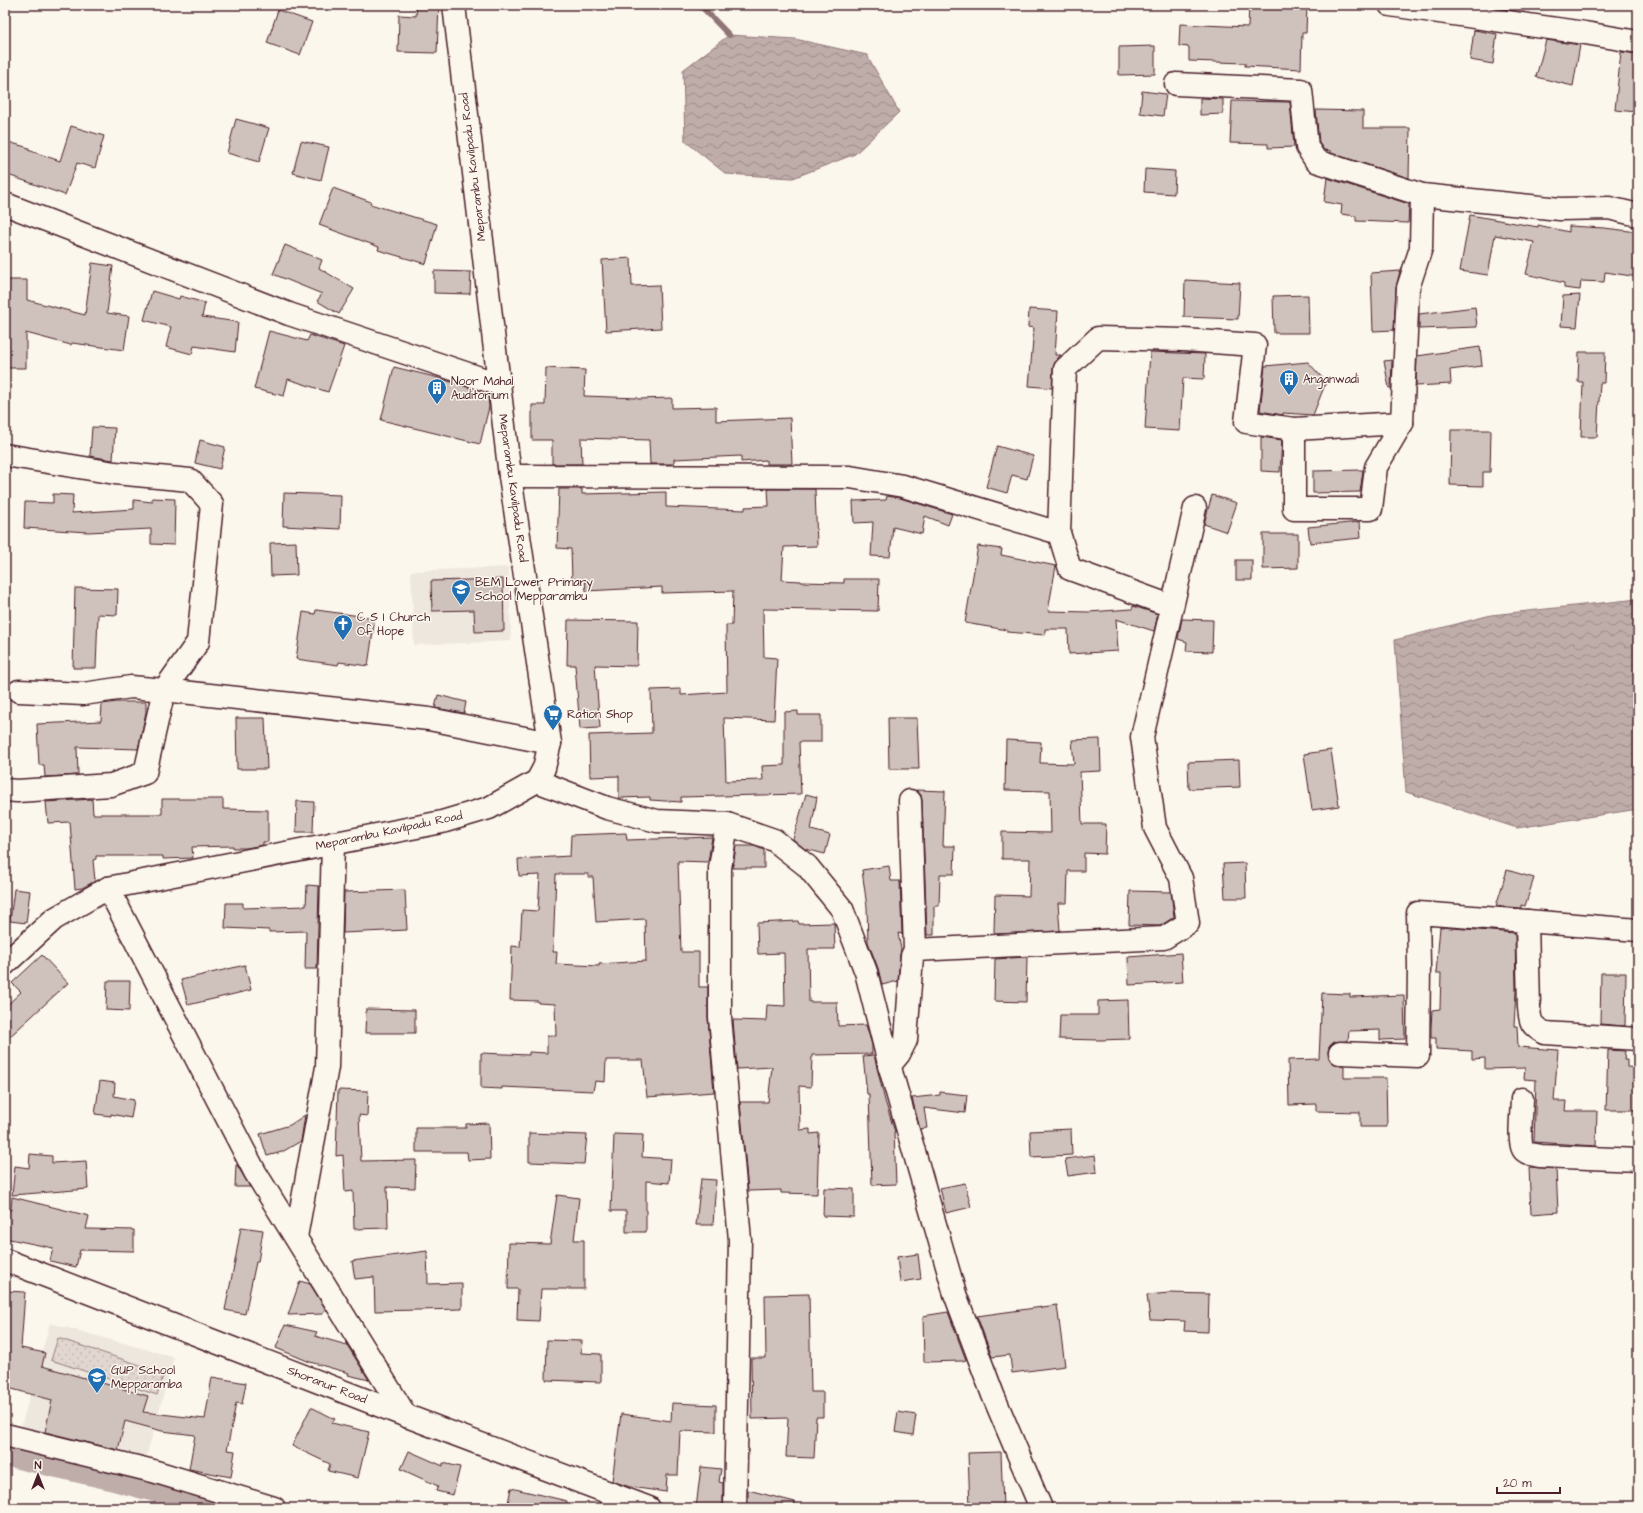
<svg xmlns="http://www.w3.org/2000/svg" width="1643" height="1513" font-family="'Architects Daughter',sans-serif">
<defs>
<pattern id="grass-dots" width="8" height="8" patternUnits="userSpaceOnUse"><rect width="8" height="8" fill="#e2d7d0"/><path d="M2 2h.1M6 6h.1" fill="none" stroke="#c3b8b3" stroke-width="1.8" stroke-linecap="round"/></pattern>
<pattern id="water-waves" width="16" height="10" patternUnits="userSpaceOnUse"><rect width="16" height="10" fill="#bfadaa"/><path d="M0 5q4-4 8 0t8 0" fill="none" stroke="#9d8c8b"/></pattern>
</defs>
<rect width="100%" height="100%" fill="#fbf7ec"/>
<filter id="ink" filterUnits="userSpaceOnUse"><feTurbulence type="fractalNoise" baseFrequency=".025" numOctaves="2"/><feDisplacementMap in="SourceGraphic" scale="8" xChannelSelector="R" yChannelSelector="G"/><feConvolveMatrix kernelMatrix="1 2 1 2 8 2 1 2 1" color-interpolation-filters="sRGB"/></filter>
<g filter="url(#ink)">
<g fill="#eee7de">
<path d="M509 567 511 641 414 645 411 571Z"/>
<path d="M50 1323 174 1357 144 1465 20 1431Z"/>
</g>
<path fill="url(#grass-dots)" stroke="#967b7e" d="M58 1338 164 1373 157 1395 51 1360Z"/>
<g fill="url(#water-waves)" stroke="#907477">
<path d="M729 35 795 39 867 55 899 112 855 154 793 178 726 174 685 141 683 70Z"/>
<path d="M1638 599V809L1517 828 1406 792 1395 640 1491 615Z"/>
</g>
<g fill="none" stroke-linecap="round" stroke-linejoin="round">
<path stroke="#907477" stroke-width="6" d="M695 5 703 8 729 35"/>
<path stroke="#bfadaa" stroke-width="22" d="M5 1455 106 1478 217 1508"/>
</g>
<g fill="#cfc2bc" stroke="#4a1f2b" fill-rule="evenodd">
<path d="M417 5H439L437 53 398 52 399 15 416 16Z"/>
<path d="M1249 5H1307L1306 33H1302L1301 69 1245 66V63L1189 61V47L1179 46 1180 24 1248 27Z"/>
<path d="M278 10 312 22 300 55 267 43Z"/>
<path d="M1474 30 1497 34 1493 64 1470 60Z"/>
<path d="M1546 40 1580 45 1573 86 1536 77Z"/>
<path d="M1155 46V74L1119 75V47Z"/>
<path d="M1621 52 1638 54V112L1615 110Z"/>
<path d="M1142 91 1166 94 1163 116 1140 113Z"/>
<path d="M1200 98 1223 99V114L1200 115Z"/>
<path d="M1232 101 1290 102 1294 147 1268 148V144L1230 143Z"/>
<path d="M1316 110 1363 111V128H1410L1409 178 1331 153V151L1324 150 1319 143Z"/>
<path d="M236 119 269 128 259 162 227 153Z"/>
<path d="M71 126 104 136 95 168 77 163 65 195 5 174V141L29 148 28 150 60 161Z"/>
<path d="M301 141 329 147 321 180 293 173Z"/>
<path d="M1145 169 1175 171 1174 194 1144 192Z"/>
<path d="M1327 178 1409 204 1408 223 1356 221V216L1341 214 1342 205 1324 202Z"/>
<path d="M333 188 371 202 370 204 437 224 426 264 378 250 379 247 319 225Z"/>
<path d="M1470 215 1538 227V225L1569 232V226L1604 228 1638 232V277L1605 272 1604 282 1581 281 1580 290 1564 288V283L1526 274 1534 242 1495 235 1488 275 1460 271Z"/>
<path d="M285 245 322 260 319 268 354 289 339 314 317 301 322 294 273 274Z"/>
<path d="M631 258 632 286 659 285 661 328 606 331 602 260Z"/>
<path d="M92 263 113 266 107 313 129 316 124 350 72 343 71 345 26 333V368H5V280H27V300L85 315Z"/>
<path d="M434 271 471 272 470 294 434 293Z"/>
<path d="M1400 271 1396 287 1394 330 1373 331 1371 273Z"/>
<path d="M1185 280 1240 283 1238 319 1184 317Z"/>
<path d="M152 291 179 299 180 296 205 303 202 317 238 322 235 352 194 346 192 354 166 347 171 327 144 320Z"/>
<path d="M1308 295 1309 333H1274L1273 296Z"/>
<path d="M1580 295 1577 327 1561 326 1563 296Z"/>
<path d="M1475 307 1477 327 1419 329V314Z"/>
<path d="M1029 309 1058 311 1055 355H1061L1056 360 1053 368 1052 388 1029 386 1034 328 1028 327Z"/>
<path d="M269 331 307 341 310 335 344 346 328 392 288 379 284 396 254 389Z"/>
<path d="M1480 347 1482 366 1450 370 1451 384 1416 386 1417 356Z"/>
<path d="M1150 352 1205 354 1204 379 1183 378 1180 431 1145 429Z"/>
<path d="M1579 352H1605L1604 383H1600L1597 437H1581L1583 382H1578Z"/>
<path d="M1392 360 1391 388H1389L1384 361Z"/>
<path d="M1308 362 1326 382 1313 415 1283 413V415L1260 411 1265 366Z"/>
<path d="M394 367 439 378 488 394 489 407 480 444 381 420Z"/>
<path d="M546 368 585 370 584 396 638 398V399L672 398V408L716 407V421L790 418 792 464H766V460L741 462V456L674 459V464H650L649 440 581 438 582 464H552V440H532V405H545Z"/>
<path d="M92 427 115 428 113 460 90 456Z"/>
<path d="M1451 430H1491L1490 472H1483V486L1450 485Z"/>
<path d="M1261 437 1282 440 1280 472 1261 471Z"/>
<path d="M200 440 225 447 220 469 195 463Z"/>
<path d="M997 446 1033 456 1027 479 1012 475 1007 493 986 487Z"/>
<path d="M1363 470 1360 492 1313 493V471Z"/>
<path d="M559 489H582V494L666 492V507L745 510V507L769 506 768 489H815L817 546 784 547 782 580 801 581V582L844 583V579H879L878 611 763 609 764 657 777 658 774 720 724 718 726 781 763 780 762 766 784 765V712L798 711V715H821V742H799L801 794 681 797V802L650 800V797L619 798V776L590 777 589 735 652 733 651 690 681 689V695L727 692 726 625H732L733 591 662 593V587L586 591 585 579 572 580 571 549 557 548Z"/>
<path d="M284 493 341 495 340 529 283 526Z"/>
<path d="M53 494 73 495 72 513 134 509V500L152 502V498L175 499 174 545 151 544V529L88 532 24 528 25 502 53 503Z"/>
<path d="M1212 495 1237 503 1227 532 1204 524Z"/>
<path d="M887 496 900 498 952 514 948 525 925 516 922 534 893 527 890 557 871 556 873 522 854 523 853 501 886 500Z"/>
<path d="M1360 522 1361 538 1310 543 1308 527Z"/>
<path d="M1263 534H1298V568L1263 569Z"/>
<path d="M296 542 297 575 271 576 270 543Z"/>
<path d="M978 546 1002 549 1001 555 1056 566 1048 611 1089 612 1132 609 1133 606 1158 614 1154 631 1116 619 1118 651 1069 654 1068 629H1045V635L1007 632V630L965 623Z"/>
<rect x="1236" y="560" width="16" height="20"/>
<path d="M503 579 504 631 475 632 474 610 432 611 431 581Z"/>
<path d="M75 588 118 589 117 615 98 614 96 668H73Z"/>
<path d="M316 610 375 618 368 666 339 662 338 665 296 659 303 612 315 614Z"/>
<path d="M1182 619 1213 620 1212 652 1186 651 1187 642 1178 639Z"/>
<path d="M568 620 638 621 637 666 595 665 600 728 580 729 575 665H567Z"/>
<path d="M438 695 466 702 464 713 435 708Z"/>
<path d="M117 702H146V712L138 749 77 747 78 775 45 777 44 765H39L37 724 101 721 102 704Z"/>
<path d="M236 718H265L267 769H237Z"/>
<path d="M888 718H917L919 769H889Z"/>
<path d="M1100 739 1101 771 1080 772 1082 824H1106L1105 854 1084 853V871H1068L1067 903H1058L1060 931 995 934 994 932 995 895 1029 896 1030 859H1002V832L1051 833 1050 791 1005 790 1006 740 1041 742 1040 763 1074 764 1072 740Z"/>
<path d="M1331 750 1339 806 1312 810 1304 754Z"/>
<path d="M1239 760 1240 787 1189 789 1188 762Z"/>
<path d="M916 790 945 791 943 846H955L954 874H940L939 906H934V935H927L922 801 921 795Z"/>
<path d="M806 794 817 797 811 830 830 835 825 854 805 849 793 839Z"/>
<path d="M92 799 93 814H162V799H223V809L268 810V842H263V845L246 848H233V846L192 847 193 858 163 859V856H96V859L93 860 95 881 82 888 75 889 70 822 48 823 46 802Z"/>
<path d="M297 801 314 802 313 832H296Z"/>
<path d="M626 833 627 840 712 837 708 862 678 861 681 952H699V987H708V1018L714 1092 647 1097 643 1060H606L605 1082 595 1081 593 1091 502 1087V1089L481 1088V1053L529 1055V1052L547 1053V1036H556L555 1004 538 1003V1001L510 1000 512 946 520 947 522 910 538 911 540 875 519 876 518 859 570 856 571 835ZM556 874H588V877H593L596 922 645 919 646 961 599 964V966L556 964 557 952H553Z"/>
<path d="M736 846H754L764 850V868H733Z"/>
<path d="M1245 863 1246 898H1225L1223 864Z"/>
<path d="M889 866 891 881H900L902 934 898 933 901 949 900 955 898 981 882 985 878 968 868 942 867 907 862 870Z"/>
<path d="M1507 870 1534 878 1525 906 1521 905V908L1496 906Z"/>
<path d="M307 885 319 886 317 969H305L306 931 269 932V930L225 928 226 903H243V908L306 906Z"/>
<path d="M14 889 30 891 26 923 10 921Z"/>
<path d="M405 890 407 930 343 933 344 892Z"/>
<path d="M1130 891 1171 892 1174 917 1160 926 1129 925Z"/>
<path d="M798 921 799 924 834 923 835 949H808L809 1002H837L838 1026 866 1025 872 1045V1054L812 1055 811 1087 799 1086 800 1130 810 1129V1134L819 1133 817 1194 781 1193V1190L748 1191 740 1102H768L772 1067 737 1069 733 1020 766 1021 767 1005 785 1006 784 953 758 954 757 923Z"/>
<path d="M1440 927 1515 933 1516 991 1514 1026H1517L1518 1047 1558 1050 1554 1101H1566L1565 1111H1597L1596 1146 1534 1142 1536 1080 1524 1079 1525 1068 1485 1069V1058L1472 1059V1051L1436 1049V1038H1431V1028L1432 1010 1440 1009 1441 973H1436Z"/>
<path d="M1181 953 1183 982 1129 985 1128 957Z"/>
<path d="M42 955 68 983 5 1041V1007L21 992 12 983Z"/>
<path d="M1027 957 1026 1002 994 1001 995 959Z"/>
<path d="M245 965 251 990 188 1005 181 980Z"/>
<path d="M1601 973H1626L1625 1026 1600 1024Z"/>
<path d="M107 981H130L129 1011 106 1010Z"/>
<path d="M1322 993 1350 994V997L1404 995 1405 1039 1380 1040V1030L1349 1031 1348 1041 1334 1042 1329 1047 1328 1052 1329 1058 1333 1063 1344 1066V1078H1386L1387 1127H1360V1112L1316 1111V1104L1289 1105 1288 1060 1319 1059Z"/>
<path d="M1128 1000 1129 1039 1100 1040 1059 1039 1060 1015H1098V1001Z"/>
<path d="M366 1009 415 1010V1033H365Z"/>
<path d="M1608 1050 1625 1051 1624 1060H1627V1067L1638 1068V1110H1606Z"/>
<path d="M874 1055 885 1101 895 1132H894L896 1184 872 1185 869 1094H867L863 1056Z"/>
<path d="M100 1081 115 1083 114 1096 134 1100 131 1118 111 1114V1116L95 1114Z"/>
<path d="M338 1090 368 1091 367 1116 359 1115 361 1161 416 1160 415 1188 387 1187 388 1228 354 1229 353 1191 345 1192 343 1155 336 1156Z"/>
<path d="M940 1092 967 1095 965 1113 924 1108 927 1128 920 1129 912 1098 940 1095Z"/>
<path d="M305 1115 301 1141 282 1152 267 1156 260 1134 290 1125Z"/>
<path d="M489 1123 490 1159 468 1160 467 1152H416V1128H466V1124Z"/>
<path d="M1071 1129 1072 1155 1031 1157 1030 1131Z"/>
<path d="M529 1133 587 1135 584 1164 529 1162Z"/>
<path d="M614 1134 643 1135 642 1157 671 1159 669 1183 646 1181V1232H626V1211H611Z"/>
<path d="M30 1154 52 1156V1163L86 1161 88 1189 12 1195 15 1166 29 1168Z"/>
<path d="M1095 1155 1097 1172 1068 1176 1065 1159Z"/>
<path d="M236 1165H237L250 1187H235Z"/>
<path d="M1529 1167 1556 1169 1558 1212 1531 1214Z"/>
<path d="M701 1179 716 1180 713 1225H696Z"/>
<path d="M965 1183 971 1207 946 1213 940 1188Z"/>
<path d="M824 1188 854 1189V1217L823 1216Z"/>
<path d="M557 1195 579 1198 574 1240H584V1289H541L539 1321 517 1320 518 1289H508L509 1243 550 1244Z"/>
<path d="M12 1197 89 1216 86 1229 134 1230V1251L80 1250 76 1267 50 1261 53 1248 5 1238V1209L11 1210Z"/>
<path d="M241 1227 263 1230 258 1262H256L245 1314 225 1310 235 1261Z"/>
<path d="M427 1251 428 1284 462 1283V1309L375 1311 374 1277 355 1279 352 1261Z"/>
<path d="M918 1254 921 1279 900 1282 897 1257Z"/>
<path d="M300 1281 310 1284 325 1308 323 1314 288 1315Z"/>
<path d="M5 1291 25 1292 21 1348 45 1353 42 1366 148 1396 143 1412 205 1419 212 1377 246 1383 242 1404 236 1403 227 1450 235 1451 231 1477 189 1469 195 1435 162 1431 125 1421 118 1450 45 1432 52 1400 5 1387Z"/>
<path d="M1169 1293 1209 1294 1208 1332 1184 1331 1185 1321 1150 1320 1147 1295Z"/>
<path d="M809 1294 811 1392H823V1417H816L814 1458 786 1457 788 1418 752 1419 751 1358H766L765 1295Z"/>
<path d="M1057 1305 1065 1366 1012 1373 1010 1355 992 1357 977 1316Z"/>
<path d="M948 1312 966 1360 962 1361 924 1362 923 1316Z"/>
<path d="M285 1325 317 1332 315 1336 347 1345 369 1380 348 1375 349 1373 310 1362 276 1348Z"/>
<path d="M547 1340 582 1341 581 1353 601 1354V1382L546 1380Z"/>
<path d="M672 1403 716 1405V1432L680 1431 678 1475H667L666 1492 630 1487 612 1481 621 1414 671 1421Z"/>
<path d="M311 1407 335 1419 332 1423 369 1432 358 1478 328 1471 330 1464 292 1446Z"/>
<path d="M898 1412 916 1415 913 1435 895 1432Z"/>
<path d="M409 1451 443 1466V1463L460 1467 453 1495 436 1491 438 1486 401 1469Z"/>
<path d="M1001 1452 1003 1508H970L968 1453Z"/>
<path d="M701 1467 721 1469 719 1482 723 1483V1508H696Z"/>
<path d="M511 1488 567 1501 566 1508H507Z"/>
<path d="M748 1490 795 1502 794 1508H748Z"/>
</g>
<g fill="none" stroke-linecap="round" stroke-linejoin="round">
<defs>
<g id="minor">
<path d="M1390 5 1585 33 1638 42"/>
<path d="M1176 84 1301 90 1307 147 1316 161 1422 195 1560 209 1609 208 1638 215"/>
<path d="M5 204 289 314 498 384"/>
<path d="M1294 429 1402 423"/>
<path d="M5 455 115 473 190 480 212 504 198 642 164 690 131 687 83 694 19 691"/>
<path d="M510 476 850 477 903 486 1059 533"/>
<path d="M1171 606 1070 569 1059 533 1065 369 1098 338 1184 340 1255 345 1246 422 1294 429V509H1371L1376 467 1402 423 1408 288 1421 248 1422 195"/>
<path d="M537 781 607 808 657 821 727 824 774 840 807 866 842 909 866 972 892 1075 955 1294 993 1395 1041 1508"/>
<path d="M5 790 17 791 111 785 145 773 164 690 429 719 550 743"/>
<path d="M910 801 915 950"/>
<path d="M727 824 720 868V1017L740 1240 735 1508"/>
<path d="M108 888 255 1172 406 1416"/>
<path d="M1527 921 1638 930"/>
<path d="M1340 1053 1418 1056 1419 966 1418 913 1527 921 1529 1007C1530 1022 1531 1026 1545 1033L1638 1039"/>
<path d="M889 1066 899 1054 906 1040 912 956 915 950 1164 938 1188 923 1181 878 1155 828 1142 737 1195 508"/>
<path d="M1522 1099C1522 1110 1518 1140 1523 1149 1526 1154 1535 1155 1540 1156L1638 1160"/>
<path d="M296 1237 327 1067 333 843"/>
<path d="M5 1435 153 1471 274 1508"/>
</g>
<g id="major">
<path d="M5 964 54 919 108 888 442 822 489 808 537 781 544 768 550 743 510 476 454 5"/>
<path d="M5 1260 391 1410 649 1508"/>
</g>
</defs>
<use href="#minor" stroke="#4a1f2b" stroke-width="25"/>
<use href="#major" stroke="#4a1f2b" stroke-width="25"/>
<use href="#minor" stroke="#fbf7ec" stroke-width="22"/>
<use href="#major" stroke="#fbf7ec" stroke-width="22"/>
</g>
</g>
<defs>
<symbol id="building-pin" viewBox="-11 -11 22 30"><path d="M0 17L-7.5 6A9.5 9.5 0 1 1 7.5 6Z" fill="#1f6fb2" stroke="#fbf7ec"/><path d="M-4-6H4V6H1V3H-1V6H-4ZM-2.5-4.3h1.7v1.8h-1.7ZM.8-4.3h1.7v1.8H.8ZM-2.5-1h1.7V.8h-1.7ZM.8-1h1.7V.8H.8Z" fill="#fff"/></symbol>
<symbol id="school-pin" viewBox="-11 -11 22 30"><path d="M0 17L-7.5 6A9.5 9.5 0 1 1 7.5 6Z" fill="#1f6fb2" stroke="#fbf7ec"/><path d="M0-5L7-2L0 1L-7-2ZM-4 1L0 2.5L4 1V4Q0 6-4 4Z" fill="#fff"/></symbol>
<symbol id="church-pin" viewBox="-11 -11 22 30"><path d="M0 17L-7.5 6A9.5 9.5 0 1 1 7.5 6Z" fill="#1f6fb2" stroke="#fbf7ec"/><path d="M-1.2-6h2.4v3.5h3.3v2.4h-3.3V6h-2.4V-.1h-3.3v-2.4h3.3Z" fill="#fff"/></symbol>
<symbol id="supermarket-pin" viewBox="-11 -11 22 30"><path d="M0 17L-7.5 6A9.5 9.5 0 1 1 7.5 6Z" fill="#1f6fb2" stroke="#fbf7ec"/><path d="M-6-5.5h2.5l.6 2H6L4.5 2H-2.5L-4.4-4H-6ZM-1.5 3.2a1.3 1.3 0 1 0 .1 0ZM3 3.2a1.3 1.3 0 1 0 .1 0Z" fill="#fff"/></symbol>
</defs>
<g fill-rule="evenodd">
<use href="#building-pin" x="1278" y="368" width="22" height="30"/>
<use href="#building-pin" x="426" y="377" width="22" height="30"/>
<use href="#school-pin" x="450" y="578" width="22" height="30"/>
<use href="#church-pin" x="332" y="613" width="22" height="30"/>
<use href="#supermarket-pin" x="542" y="703" width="22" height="30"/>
<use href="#school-pin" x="86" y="1366" width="22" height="30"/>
</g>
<g text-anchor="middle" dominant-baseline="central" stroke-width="3" stroke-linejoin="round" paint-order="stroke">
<g font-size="12" fill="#4a1f2b" stroke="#fbf7ec">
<text transform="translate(473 167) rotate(-97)">Meparambu Kavilpadu Road</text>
<text transform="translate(513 488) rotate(82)">Meparambu Kavilpadu Road</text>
<text transform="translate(389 831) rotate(-12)">Meparambu Kavilpadu Road</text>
<text transform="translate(327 1385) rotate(21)">Shoranur Road</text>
</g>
<g font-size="12" fill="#4a1f2b" stroke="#fbf7ec" text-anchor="start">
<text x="1303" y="379">Anganwadi</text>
<text x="451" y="381">Noor Mahal<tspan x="451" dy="14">Auditorium</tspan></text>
<text x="475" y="582">BEM Lower Primary<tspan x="475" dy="14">School Mepparambu</tspan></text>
<text x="357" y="617">C S I Church<tspan x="357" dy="14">Of Hope</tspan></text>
<text x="567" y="714">Ration Shop</text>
<text x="111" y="1370">GUP School<tspan x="111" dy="14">Mepparamba</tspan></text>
</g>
</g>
<rect width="1643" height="1513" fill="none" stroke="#fbf7ec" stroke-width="20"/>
<rect x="10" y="10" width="1623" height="1493" fill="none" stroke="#4a1f2b" stroke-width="1.5" filter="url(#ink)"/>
<g transform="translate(38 1475)" stroke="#fbf7ec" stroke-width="3" paint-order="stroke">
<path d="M0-3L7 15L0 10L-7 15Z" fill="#4a1f2b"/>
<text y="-6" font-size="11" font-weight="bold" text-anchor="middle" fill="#4a1f2b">N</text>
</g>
<path d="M1497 1487v6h63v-6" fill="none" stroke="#4a1f2b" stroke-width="2"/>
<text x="1503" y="1487" font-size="12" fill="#4a1f2b" stroke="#fbf7ec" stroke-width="3" paint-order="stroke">20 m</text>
</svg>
